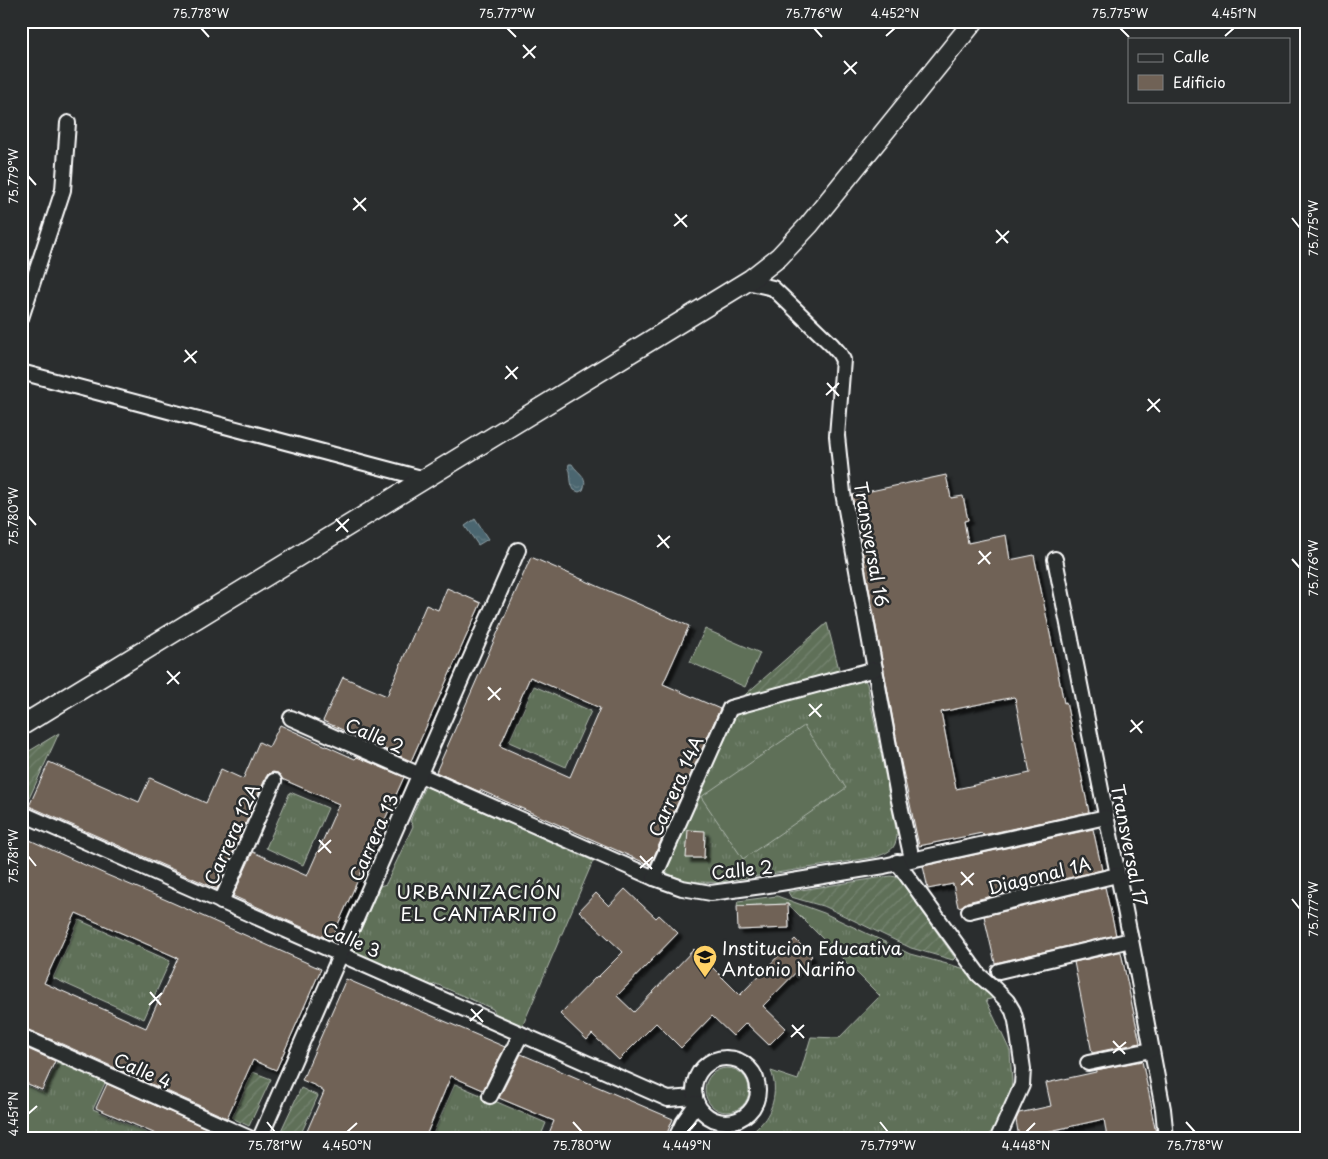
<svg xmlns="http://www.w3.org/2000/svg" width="1328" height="1159" font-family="'Playpen Sans',sans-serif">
<defs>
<pattern id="grass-tufts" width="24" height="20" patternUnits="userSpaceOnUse" patternTransform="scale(1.25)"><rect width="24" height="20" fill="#5e6f58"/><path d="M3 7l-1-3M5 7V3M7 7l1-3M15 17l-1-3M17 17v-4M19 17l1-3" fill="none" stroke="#768571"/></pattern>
<pattern id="garden-furrows" width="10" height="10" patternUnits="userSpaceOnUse" patternTransform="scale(1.25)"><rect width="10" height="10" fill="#5e6f58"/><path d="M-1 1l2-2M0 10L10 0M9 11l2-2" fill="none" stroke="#768571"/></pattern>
<pattern id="water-ripples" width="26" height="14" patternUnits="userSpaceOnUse" patternTransform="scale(1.25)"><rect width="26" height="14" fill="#4b666f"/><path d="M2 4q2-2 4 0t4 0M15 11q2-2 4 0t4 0" fill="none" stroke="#667d85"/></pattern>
<filter id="shadow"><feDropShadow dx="4.5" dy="4.5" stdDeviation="1" flood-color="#0009"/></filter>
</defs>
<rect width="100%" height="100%" fill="#2a2d2e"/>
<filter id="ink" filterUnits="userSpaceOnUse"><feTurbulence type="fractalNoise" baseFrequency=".02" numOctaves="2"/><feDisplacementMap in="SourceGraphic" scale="10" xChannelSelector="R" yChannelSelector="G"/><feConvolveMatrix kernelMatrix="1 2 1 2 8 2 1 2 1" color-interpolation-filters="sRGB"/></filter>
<g filter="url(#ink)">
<g fill="url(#grass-tufts)" stroke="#aeb7ac">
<path d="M861 678 865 680 867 684 897 834C896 850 889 852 876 857L721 882C702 883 684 882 667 873L666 869 670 851 733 711Z"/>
<path d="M534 686 591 711 566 767 509 742Z"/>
<path d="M425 786 593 861 522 1027 497 1017 493 1009 436 984 428 987 351 952 380 886 386 884 413 826 410 821Z"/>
<path d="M290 792 328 808 303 865 266 848Z"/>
<path d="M777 896 824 913 910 954 973 971 995 998 986 1000 1010 1051 1012 1083 1006 1108 990 1138H746C751 1133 757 1129 761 1124 774 1110 778 1088 771 1071L798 1080 811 1037 839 1038 880 996 788 904 737 906 738 901Z"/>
<path d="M79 920 170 961 144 1019 53 978Z"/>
<path d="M57 1062 105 1083 93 1109 159 1138H24L21 1136V1083L43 1092Z"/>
<circle cx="727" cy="1090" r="22"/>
<path d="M455 1084 546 1123 540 1138H431Z"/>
</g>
<g fill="url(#garden-furrows)" stroke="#aeb7ac">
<path d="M827 623 840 673 744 699 746 694Z"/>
<path d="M59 733 26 805 21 803V756Z"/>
<path d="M891 876 896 877 900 880 955 958 953 960 911 948 826 907 791 897 788 892Z"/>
<path d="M253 1072 271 1079 249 1126 232 1118Z"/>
<path d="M301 1088 318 1096 299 1138 278 1137Z"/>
</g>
<g fill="#5e6f58" stroke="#aeb7ac">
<path d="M705 629 760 653 745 687 690 662Z"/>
<path d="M804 726 846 788 743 859 701 797Z"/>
</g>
<g fill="url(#water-ripples)" stroke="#93a3a9">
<path d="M569 464H572C578 474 589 476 583 490L579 492 574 490C570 483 571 478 570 471 569 469 568 467 569 464Z"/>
<path d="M475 519 488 539 478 545 465 526Z"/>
</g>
<g fill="#706256" stroke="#fff" fill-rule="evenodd" filter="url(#shadow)">
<path d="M946 475 951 498 963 496 968 520 964 521 968 543 1006 535 1010 560 1034 555 1064 703 1066 702 1089 812 983 835 982 833 919 846 899 753 852 495ZM1014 697 1015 698 1030 773 956 789 941 712Z"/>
<path d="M531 557 689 626 663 684 720 709 650 865 480 790V792L436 772ZM530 677 600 708 570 777 500 746Z"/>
<path d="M447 588 481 603 411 761 323 721 343 677 387 696 426 605 438 610Z"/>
<path d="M280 725 355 759 357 757 404 777 331 940 233 896 253 852 307 876 339 804 282 779 278 773 273 772 268 774 266 777 217 889 29 806 49 762 139 802 150 778 206 803 221 769 243 779 259 742 269 747Z"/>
<path d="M1093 829 1102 870 967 902 962 906 958 907 953 884 928 889 923 866Z"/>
<path d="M688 830 705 831 704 858H686Z"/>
<path d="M21 836 107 875 164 899 321 969 276 1070 253 1060 227 1118 62 1044 21 1027ZM76 913 178 958 146 1028 44 983Z"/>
<path d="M1105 887 1116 935 995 963 984 916Z"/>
<path d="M625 889 656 918 659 915 678 933 617 996 634 1012 694 949 740 995 795 939 812 956 763 1006 786 1028 769 1045 746 1023 733 1036 712 1016 681 1048 656 1023 619 1060 592 1034 587 1040 560 1014 597 976 598 977 623 952 579 911 596 893 609 906Z"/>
<path d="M788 904 789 928 738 930 737 906Z"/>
<path d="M1119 952H1121L1140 1043 1092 1053 1074 962Z"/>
<path d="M346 979 505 1047 483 1090 451 1076 425 1138H304L324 1092 316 1086 302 1080Z"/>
<path d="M21 1046 55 1061 42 1090 21 1081Z"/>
<path d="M521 1054 673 1119 665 1138H547L554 1121 499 1098Z"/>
<path d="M1142 1061 1152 1108 1151 1109 1157 1138H1107L1104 1119 1019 1138 1016 1120 1019 1113 1051 1106 1046 1083 1096 1072V1070Z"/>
<path d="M107 1084 220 1134 218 1138H165L96 1108Z"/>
</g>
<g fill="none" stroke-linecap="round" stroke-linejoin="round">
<defs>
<g id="minor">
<path d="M747 282 773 288 832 345 839 353 843 360 837 436 843 493 898 796 912 859"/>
<path d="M21 318 63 190 68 123"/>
<path d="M21 372 425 479"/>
<path d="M1055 559 1131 940 1163 1109 1166 1138"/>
<path d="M291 718 654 878 682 888 711 893 762 886 884 866 1106 817"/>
<path d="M21 813 668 1099 695 1097"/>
<path d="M897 862 979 975 994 988 1007 1001 1013 1011 1016 1021 1023 1069 1022 1085 998 1138"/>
<path d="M654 878 730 708 875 669"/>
<path d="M221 902 274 781"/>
<path d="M969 911 1117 875"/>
<path d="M999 971 1131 940"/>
<path d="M21 1036 249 1138"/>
<circle cx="726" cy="1090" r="32"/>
<path d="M1088 1063 1151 1050"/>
<path d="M490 1096 521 1034"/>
<path d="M260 1138 518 550"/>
<path d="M676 1138 683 1123 697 1103"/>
</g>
<path id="secondary" d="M21 726 751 279 779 257 809 225 974 21"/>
</defs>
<use href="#minor" stroke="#fff" stroke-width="18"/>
<use href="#secondary" stroke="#fff" stroke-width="22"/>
<use href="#minor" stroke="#2a2d2e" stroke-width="14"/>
<use href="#secondary" stroke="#2a2d2e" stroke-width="19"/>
</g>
</g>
<path fill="none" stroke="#fff" stroke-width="2" d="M201 28 209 37M507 28 516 37M814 28 822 37M1120 28 1129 37M886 36 895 28M1225 36 1234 28M523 45 535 58M523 58 536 46M844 61 856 74M844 74 857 62M28 176 36 185M354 198 366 211M353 210 366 198M675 214 687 227M1292 218 1300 228M674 226 687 215M996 230 1008 243M996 243 1009 231M185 350 196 363M184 362 197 351M506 366 517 379M505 379 518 367M827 383 839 396M826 395 839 383M1148 399 1160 412M1147 411 1160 399M28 516 36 525M336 519 348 532M336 531 349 519M658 535 669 548M657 547 670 536M979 551 990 564M1292 559 1300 568M978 564 991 552M167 671 179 684M167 684 180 672M488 687 500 700M488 700 501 688M809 704 821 717M809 716 822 704M1131 720 1142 733M1130 732 1143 721M319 840 331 853M318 852 331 840M28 856 36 866M640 856 652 869M640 868 653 857M961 872 973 885M961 885 974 873M1292 899 1300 909M150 992 161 1005M149 1005 162 993M471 1009 483 1022M470 1021 483 1009M792 1025 804 1038M791 1037 804 1025M1113 1041 1125 1054M1113 1053 1126 1042M28 1114 37 1106M267 1122 275 1132M573 1122 582 1132M880 1122 888 1132M1186 1122 1195 1132M347 1132 357 1123M687 1132 696 1123M1026 1132 1035 1123"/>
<defs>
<symbol id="university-pin" viewBox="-11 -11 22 30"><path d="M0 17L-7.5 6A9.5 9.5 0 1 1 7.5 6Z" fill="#ffd166" stroke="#2a2d2e"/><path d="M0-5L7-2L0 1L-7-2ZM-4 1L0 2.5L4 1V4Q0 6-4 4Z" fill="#111"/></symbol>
</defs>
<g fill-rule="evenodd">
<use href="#university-pin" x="691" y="943" width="28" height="38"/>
</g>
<g text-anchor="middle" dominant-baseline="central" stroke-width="5" stroke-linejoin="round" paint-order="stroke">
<g font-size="18" fill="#fff" stroke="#2a2d2e">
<text transform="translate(872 544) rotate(80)">Transversal 16</text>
<text transform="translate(375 735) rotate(23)">Calle 2</text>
<text transform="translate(675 786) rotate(-66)">Carrera 14A</text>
<text transform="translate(231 834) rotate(-66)">Carrera 12A</text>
<text transform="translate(373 837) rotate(-66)">Carrera 13</text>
<text transform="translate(1130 845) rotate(79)">Transversal 17</text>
<text transform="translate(742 869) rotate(-6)">Calle 2</text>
<text transform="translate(1039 875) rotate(-14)">Diagonal 1A</text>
<text transform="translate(352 939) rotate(24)">Calle 3</text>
<text transform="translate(143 1070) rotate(24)">Calle 4</text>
</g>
<g font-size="18" fill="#fff" stroke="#2a2d2e" text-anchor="start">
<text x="722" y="947">Institucion Educativa<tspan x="722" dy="21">Antonio Nariño</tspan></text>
</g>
<g font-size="19" letter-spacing="1" fill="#fff" stroke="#2a2d2e">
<text x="479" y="891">URBANIZACIÓN<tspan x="479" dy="22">EL CANTARITO</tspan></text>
</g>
</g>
<rect width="1328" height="1159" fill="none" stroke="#2a2d2e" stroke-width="55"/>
<rect x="1128" y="38" width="162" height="65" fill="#2a2d2e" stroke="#7f8182"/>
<rect x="1138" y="54" width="25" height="8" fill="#2a2d2e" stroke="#7f8182"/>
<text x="1173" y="62" font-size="15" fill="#ffffff">Calle</text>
<rect x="1138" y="75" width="25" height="15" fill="#706256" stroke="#7f8182"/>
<text x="1173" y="88" font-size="15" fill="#ffffff">Edificio</text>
<rect x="28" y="28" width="1272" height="1104" fill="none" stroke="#fff" stroke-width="2"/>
<g font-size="12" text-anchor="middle" fill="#fff">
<text x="201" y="18">75.778°W</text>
<text x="507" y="18">75.777°W</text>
<text x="814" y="18">75.776°W</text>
<text x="895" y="18">4.452°N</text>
<text x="1120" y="18">75.775°W</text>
<text x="1234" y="18">4.451°N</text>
<text transform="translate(14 176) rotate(-90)" y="4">75.779°W</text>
<text transform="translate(1314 228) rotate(-90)" y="4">75.775°W</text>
<text transform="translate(14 516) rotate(-90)" y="4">75.780°W</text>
<text transform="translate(1314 568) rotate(-90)" y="4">75.776°W</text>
<text transform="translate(14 856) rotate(-90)" y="4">75.781°W</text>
<text transform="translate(1314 909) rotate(-90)" y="4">75.777°W</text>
<text transform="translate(14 1114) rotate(-90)" y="4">4.451°N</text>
<text x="275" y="1150">75.781°W</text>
<text x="347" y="1150">4.450°N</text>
<text x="582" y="1150">75.780°W</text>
<text x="687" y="1150">4.449°N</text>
<text x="888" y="1150">75.779°W</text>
<text x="1026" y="1150">4.448°N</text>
<text x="1195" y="1150">75.778°W</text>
</g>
</svg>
